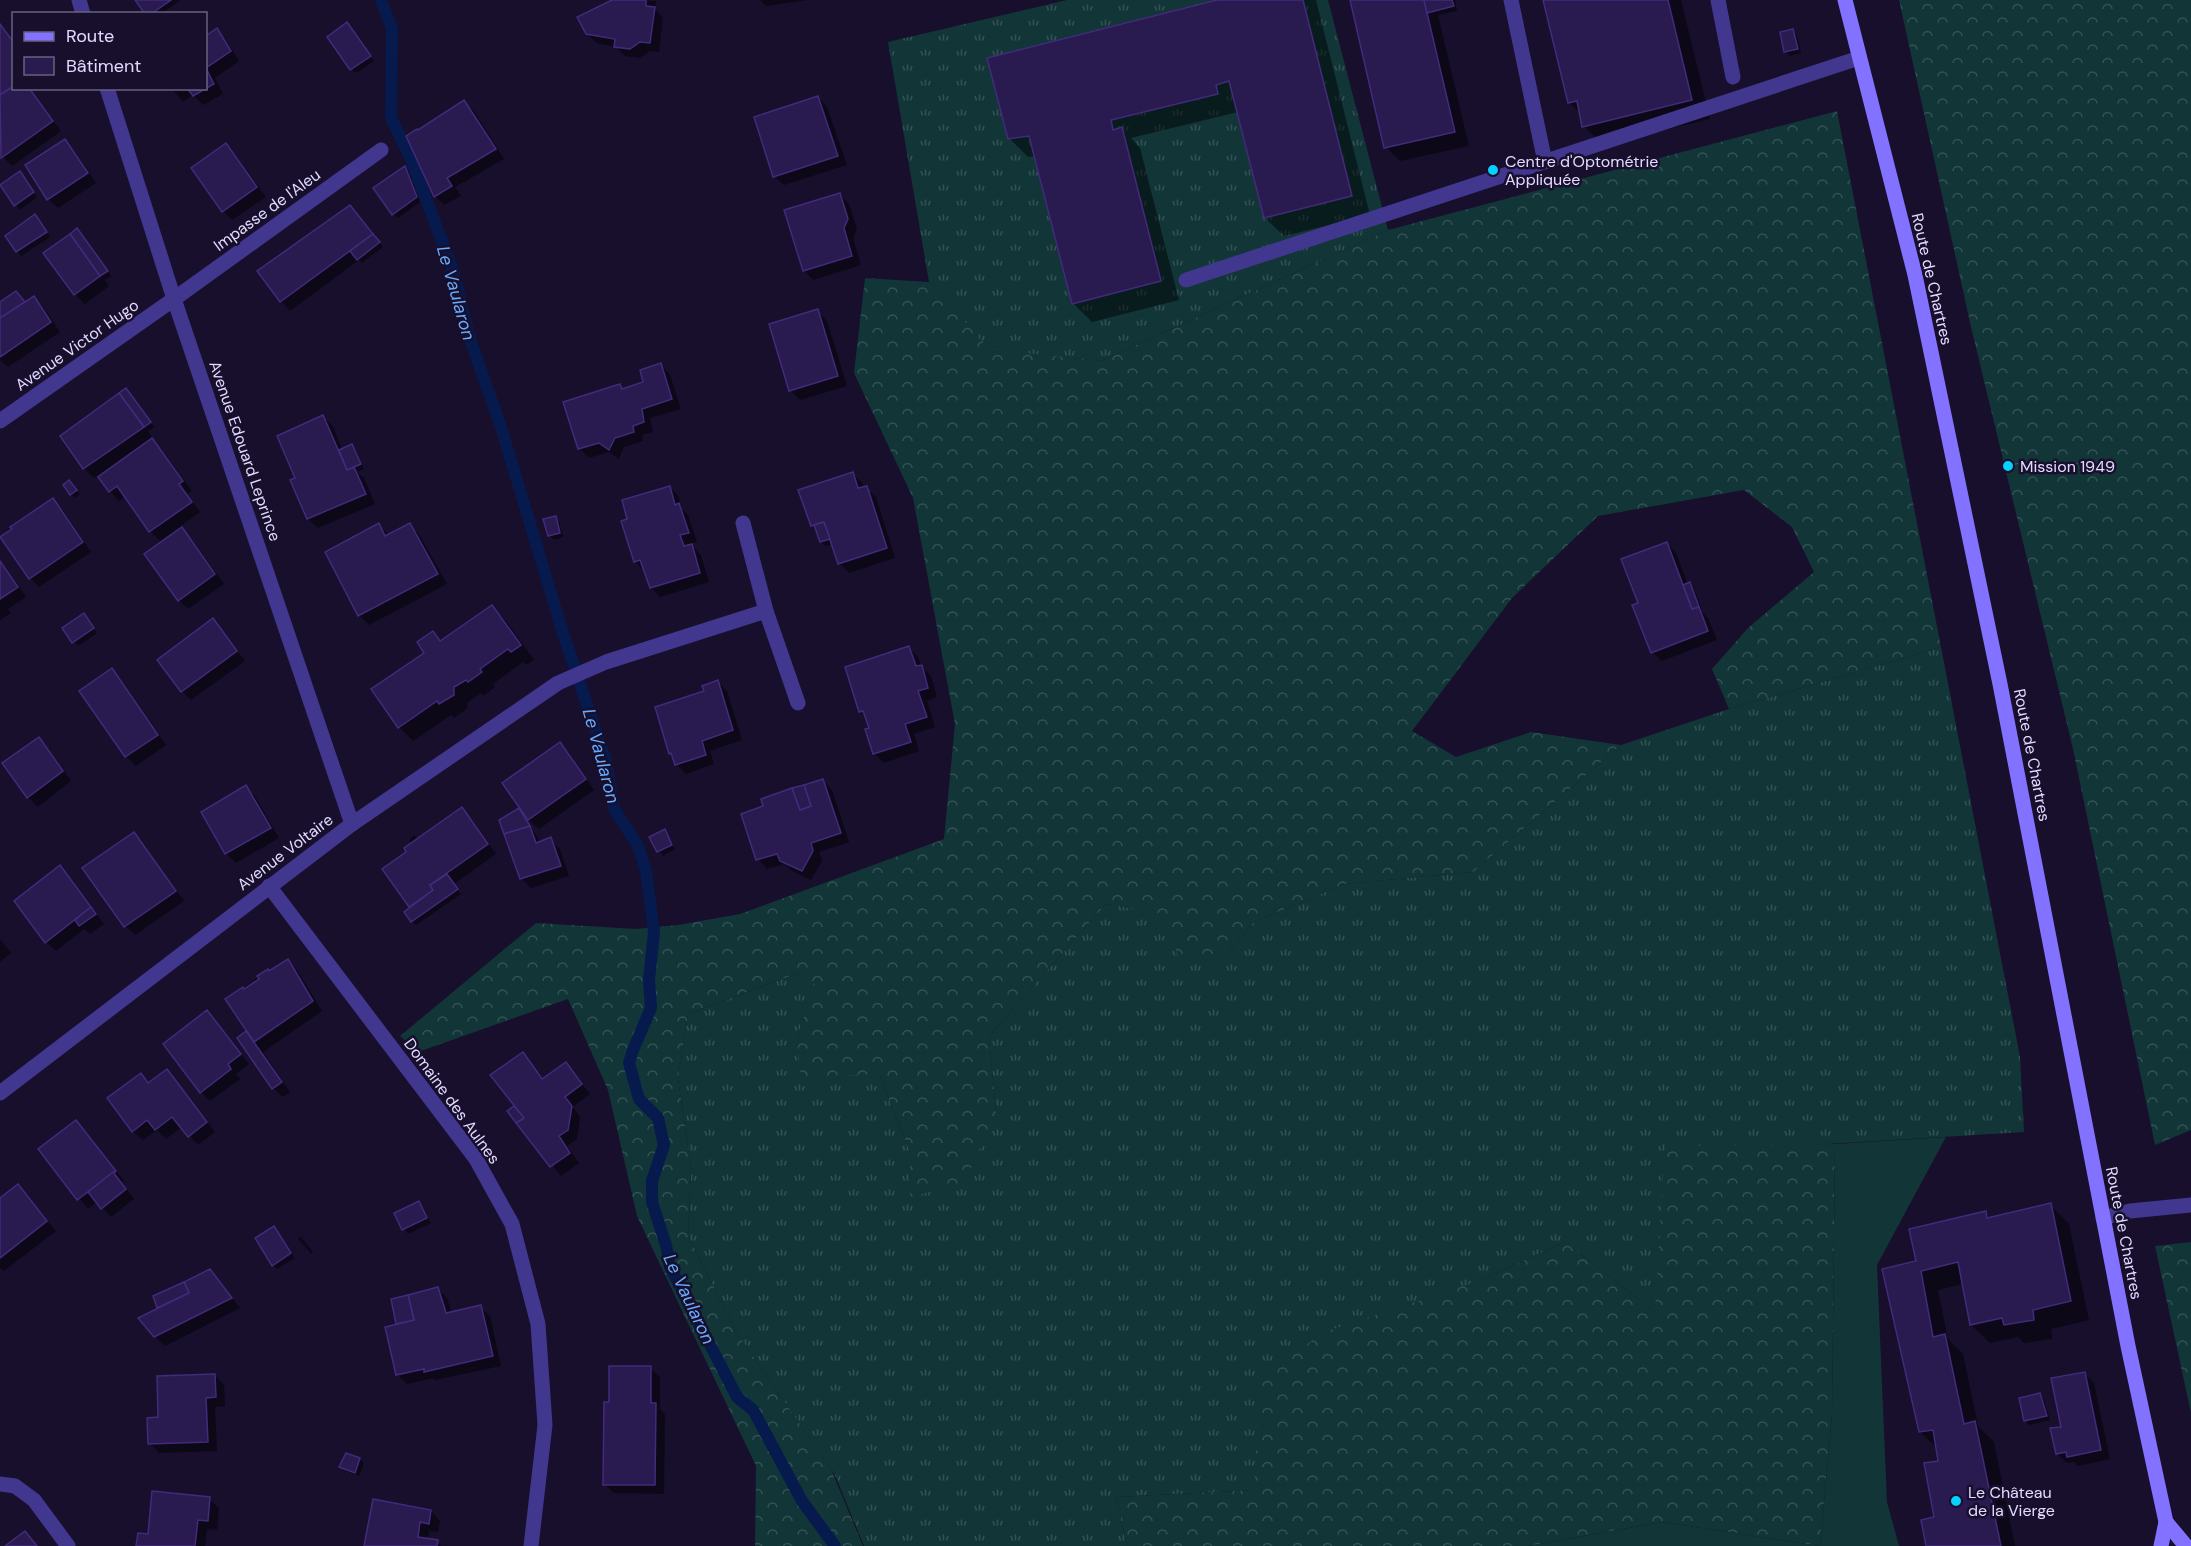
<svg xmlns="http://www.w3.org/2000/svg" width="2191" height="1546" font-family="'DM Sans',sans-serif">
<defs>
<pattern id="grass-tufts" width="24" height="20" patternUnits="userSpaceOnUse" patternTransform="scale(1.5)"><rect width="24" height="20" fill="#123537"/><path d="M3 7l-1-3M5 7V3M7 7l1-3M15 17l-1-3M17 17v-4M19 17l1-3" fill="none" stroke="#345255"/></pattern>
<pattern id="forest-crowns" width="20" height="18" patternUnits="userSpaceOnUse" patternTransform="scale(1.5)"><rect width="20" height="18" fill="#123537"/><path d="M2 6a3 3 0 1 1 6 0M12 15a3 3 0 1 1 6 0" fill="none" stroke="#345255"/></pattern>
</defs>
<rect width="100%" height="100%" fill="#170f2c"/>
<g fill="url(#grass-tufts)">
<path d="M1067 0H1328L1388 230 1101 361 989 350 929 282 888 42Z"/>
<path d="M1941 647 2020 1057 2024 1132 1746 1149 1655 1312 1565 1242 1479 1281 1254 1490 1116 1497 1127 1546H864L835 1475 737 1333 688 1236 691 1167 678 1079 688 1014 798 973 816 984 797 1037 879 1074 910 1152V1196L996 1113 989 1036 1106 904 1169 914 1225 957 1254 922 1344 884 1473 872 1621 745 1729 709Z"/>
</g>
<g fill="url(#forest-crowns)">
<path d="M1899 0H2191V1130L2155 1145 2073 749 1971 327Z"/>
<path d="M1837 111 1941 647 1729 709 1712 669 1748 628 1814 572 1792 527 1744 490 1598 516 1512 598 1412 731 1456 757 1531 732 1621 745 1473 872 1344 884 1254 922 1225 957H1178L1169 915 1106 904 989 1036 996 1113 964 1183 910 1197V1152L879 1074 801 1077 797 1037 815 985 798 973 688 1014 678 1079 691 1167 688 1236 737 1333 831 1469 863 1546H755L756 1466 637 1216 608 1090 568 999 418 1052 400 1036 536 923 636 929 678 925 740 914 944 839 955 724 913 498 854 373 865 278 929 282 989 349 1101 361 1388 230Z"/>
<path d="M1835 1144 1832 1414 1820 1546 1662 1522 1528 1546H1127L1116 1497 1254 1490 1260 1378 1324 1332 1479 1281 1565 1242 1655 1312 1665 1146Z"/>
<path d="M2191 1242V1413L2155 1246Z"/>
</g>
<path fill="#123537" d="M1946 1137 1877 1265 1887 1502 1899 1546H1528L1662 1522 1820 1546 1832 1414 1835 1144Z"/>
<g fill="#0007" fill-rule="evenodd">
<path d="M137 0H181L161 14H146Z"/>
<path d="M616 0 656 1 655 9 663 18 659 52 650 51 640 58 625 56 616 47 597 43 587 34Z"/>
<path d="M760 0H807L766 6Z"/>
<path d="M1223 0H1316L1370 215 1284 236 1265 218 1238 112 1131 138 1140 148 1179 300 1092 322 1073 303 1036 156 1028 157 1009 138Z"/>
<path d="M1351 0H1455L1457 11 1438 15 1469 146 1400 161 1386 147Z"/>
<path d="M1545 0H1681L1710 119 1602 145 1584 126 1581 114 1569 102Z"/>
<path d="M0 27 14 88H32L30 90 61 131 12 166 0 154Z"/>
<path d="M351 29 374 61 356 73 351 69Z"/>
<path d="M216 30 226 40 239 61 215 78 223 94 203 105 193 95 183 102 171 88H206V38Z"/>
<path d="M1793 31 1797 35 1801 53 1790 56 1786 52Z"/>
<path d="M818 97 827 107 847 165 784 185 774 176Z"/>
<path d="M464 102 474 111 504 159 455 187 461 196 444 205 435 196Z"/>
<path d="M65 141 74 150 96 183 58 208 48 199Z"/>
<path d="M226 145 235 154 266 197 232 220 223 211Z"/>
<path d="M405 168 409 172 420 202 398 218 393 214Z"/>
<path d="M24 177 37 197 20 210 2 185Z"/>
<path d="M840 195 849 204 857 229 853 238 861 265 813 280 804 270Z"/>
<path d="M350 207 383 247 362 263 359 260 290 311 281 301 259 271Z"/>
<path d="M35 216 50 237 21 256 7 236Z"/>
<path d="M81 235 111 276 105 280 109 286 85 304 75 294 45 253Z"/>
<path d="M33 298 43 307 60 332 8 367 0 360V304L26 303Z"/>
<path d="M817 311 827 321 847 386 800 400 790 390Z"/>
<path d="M661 365 670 375 681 409 650 418 653 432 642 435 643 441 624 447 619 459 609 452 589 458 579 448 619 385 624 390 645 383Z"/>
<path d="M131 395 154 427 148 431 152 437 150 438 162 450 192 491 187 494 200 512 160 541 150 531 126 496 119 501 110 491 100 477 137 451 135 449 94 478 84 468 63 436Z"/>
<path d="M323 417 333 426 342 450 351 445 356 450 364 469 357 472 364 478 375 504 318 528 308 519 292 481 297 479Z"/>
<path d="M852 473 862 483 864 488H866L876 497 895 558 849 573 839 563 833 544 826 546 821 542 818 531 812 525Z"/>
<path d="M73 486 80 494 75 498 71 494Z"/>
<path d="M670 487 679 497 682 509 688 515 697 542 690 544 701 555 709 582 660 597 651 587 644 571 635 561 629 520Z"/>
<path d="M53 500 62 509 91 552 39 587 30 578Z"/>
<path d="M555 517 559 522 563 537 554 540 550 535Z"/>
<path d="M379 525 389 535 410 525 419 534 447 584 369 625 359 615Z"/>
<path d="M181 529 191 538 224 584 188 609 179 600Z"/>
<path d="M1667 543 1676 553 1688 585 1690 584 1694 588 1703 613 1708 618 1717 640 1662 661 1652 652 1640 604Z"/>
<path d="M0 559 26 597 8 609 11 613 0 620Z"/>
<path d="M492 607 506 621 534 660 526 665 523 662 493 684 495 687 483 696 481 693 468 702 467 709 454 718 451 715 413 741 399 727 433 633 442 642Z"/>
<path d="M88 619 97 633 78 646 64 628Z"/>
<path d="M213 620 245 661 191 700 182 691Z"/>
<path d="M909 648 918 657 922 667 931 676 937 697 927 701 935 727 914 734 919 751 884 763 874 753 867 718 861 712Z"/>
<path d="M112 670 121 679 166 745 136 766 126 756 81 691Z"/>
<path d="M718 682 727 691 742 740 710 751 714 764 686 774 676 764 670 753 705 692Z"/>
<path d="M38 739 48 748 71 781 38 807 28 797 4 763Z"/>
<path d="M560 744 569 753 594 790 539 829 525 817 541 843 550 839 560 849 569 876 531 888 521 878 519 810 524 815 525 814Z"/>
<path d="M823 781 832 790 849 842 819 852 822 861 811 880 791 870 784 864 767 869 758 859Z"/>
<path d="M246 787 255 796 279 838 236 863 226 853Z"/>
<path d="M461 809 471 818 496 854 454 884 461 894 416 925 412 921 411 908 384 869 408 853 412 844 409 840 414 835 418 839Z"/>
<path d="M664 831 675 849 663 856 651 838Z"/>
<path d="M134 834 143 844 184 901 135 935 125 926Z"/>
<path d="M60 867 69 876 104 924 90 934 84 929 56 951 46 942Z"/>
<path d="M0 939 11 953 0 962Z"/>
<path d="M287 961 297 970 322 1011 263 1052 290 1092 283 1097 273 1088 239 1038 248 1031 227 999 267 971 269 973Z"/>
<path d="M207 1012 249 1064 236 1074 240 1079 210 1101 201 1092Z"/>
<path d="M522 1054 544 1080 566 1064 590 1094 573 1107 580 1117 577 1139 567 1146 579 1163 561 1176 509 1111 516 1107Z"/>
<path d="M141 1075 150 1084 176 1081 215 1132 198 1145 182 1127 166 1139 157 1130 143 1140 133 1131Z"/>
<path d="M76 1122 124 1181 121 1182 134 1199 111 1217 97 1202 88 1209 40 1149Z"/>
<path d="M18 1186 56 1231 4 1271 0 1268V1200Z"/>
<path d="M418 1202 431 1223 408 1234 396 1214Z"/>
<path d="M2050 1205 2069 1224 2089 1320 2051 1329 2052 1339 2024 1343 2018 1337 1990 1343 1971 1325 1963 1284 1938 1290 1948 1339 1963 1354 1978 1426 1994 1442 2015 1546H1928L1936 1518 1940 1462 1938 1449 1920 1432 1918 1262 1985 1213 1992 1219Z"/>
<path d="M274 1228 295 1258 277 1269 273 1265Z"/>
<path d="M301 1237 313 1252 311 1254 307 1249 298 1239Z"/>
<path d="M219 1281 240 1308 165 1346 155 1336 159 1309 155 1297Z"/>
<path d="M438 1289 447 1298 452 1313 480 1307 490 1316 501 1366 435 1380 433 1378 407 1384 398 1375 387 1328 399 1325 397 1323ZM440 1298H443L449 1320H446Z"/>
<path d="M650 1368 660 1377V1409L665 1414 664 1494 614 1493 604 1484 611 1404Z"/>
<path d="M2085 1374 2094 1383 2110 1459 2078 1466 2074 1462 2067 1463 2057 1454 2063 1429Z"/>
<path d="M215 1375 224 1385 225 1406 215 1407 217 1451 159 1453 150 1443Z"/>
<path d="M2040 1395 2044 1399 2050 1420 2029 1425 2025 1420Z"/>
<path d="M359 1459 364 1463 359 1476 345 1471 341 1467Z"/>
<path d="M209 1499 219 1508 217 1530 207 1529 205 1546H138L149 1535Z"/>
<path d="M431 1511 440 1521 438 1532 429 1531 428 1540 437 1542 441 1546H366Z"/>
</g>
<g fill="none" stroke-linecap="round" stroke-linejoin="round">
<path stroke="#071a4e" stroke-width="12" d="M381 0 392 29 391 118 410 157 453 270 471 342 500 424 562 630 606 761 614 809 638 846 646 871 654 932 649 980 651 1008 633 1050 629 1063 639 1099 658 1118 664 1145 652 1181V1202L666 1245 670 1267 737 1397 753 1410 802 1501 835 1546"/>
</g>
<g fill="#291a4f" stroke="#422a7c" stroke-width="1.5">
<path d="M135 0H171L151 14H145Z"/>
<path d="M612 0H646V6L655 7 650 43 640 42 630 49 614 47 615 39 586 34 577 17Z"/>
<path d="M1217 0H1303L1352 196 1264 218 1229 81 1216 85 1218 94 1111 120 1113 130 1122 127 1161 281 1072 304 1029 136 1008 139 987 58Z"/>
<path d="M1350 0H1424L1455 132 1384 148Z"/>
<path d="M1424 0H1452L1454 6 1427 13Z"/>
<path d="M1543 0H1668L1692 100 1582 127 1577 101 1568 103Z"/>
<path d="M347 22 371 56 350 70 327 37Z"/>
<path d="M0 24 14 43V86L0 95Z"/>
<path d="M217 28 231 51 206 68 214 84 193 96 187 88H206V36Z"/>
<path d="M1793 29 1798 49 1784 52 1780 32Z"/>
<path d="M14 86V88H29L53 121 1 158 0 95Z"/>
<path d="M818 96 838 156 773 177 754 117Z"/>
<path d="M464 100 496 149 447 178 452 186 434 197 406 136 417 129 418 130Z"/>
<path d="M65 139 88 173 47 200 25 165Z"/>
<path d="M226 143 257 187 222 212 191 168Z"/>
<path d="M405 166 417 197 392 215 373 188Z"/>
<path d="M20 171 34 192 14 206 0 185Z"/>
<path d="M840 193 848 219 844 228 852 256 803 271 784 210Z"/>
<path d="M350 205 373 234 280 302 257 271Z"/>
<path d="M35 214 47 232 16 252 5 236Z"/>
<path d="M77 228 108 271 100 276 70 234Z"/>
<path d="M70 234 100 276 74 295 43 253Z"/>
<path d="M373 234 380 242 357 260 350 251Z"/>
<path d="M16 291 25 302 0 319V302Z"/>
<path d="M34 296 51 322 0 357V318Z"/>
<path d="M818 309 838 376 789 391 769 324Z"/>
<path d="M661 363 672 399 642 409 644 422 633 426 634 432 615 438 609 450 599 443 578 449 563 402 620 384 622 389 643 382 640 370Z"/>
<path d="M126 388 151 422 144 427 119 393Z"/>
<path d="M119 393 144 427 83 469 60 436Z"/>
<path d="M323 415 347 470 354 467 366 494 307 519 290 480 295 478 277 436Z"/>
<path d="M152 438 183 481 179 484 192 502 149 532 117 486 109 492 98 477Z"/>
<path d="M352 444 361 464 347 470 339 450Z"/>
<path d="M853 472 858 488 867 486 887 548 838 564 824 522 811 526 798 490Z"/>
<path d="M69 480 77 490 70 495 63 485Z"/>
<path d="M670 486 675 505 679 503 689 533 680 535 684 546 692 544 700 573 650 588 640 560 634 562 621 521 627 519 622 500Z"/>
<path d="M53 498 83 542 29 579 0 537 12 529 10 527Z"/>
<path d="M556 516 560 533 548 536 543 519Z"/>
<path d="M824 522 830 539 820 542 814 525Z"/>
<path d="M379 523 385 536 410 523 438 574 358 616 325 552Z"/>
<path d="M182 527 215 574 178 601 144 554Z"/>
<path d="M1667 542 1692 609 1699 607 1708 631 1651 653 1632 605 1638 603 1621 559Z"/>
<path d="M0 561 18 587 0 599Z"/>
<path d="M1690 582 1699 607 1692 609 1683 585Z"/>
<path d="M492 605 521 645 511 652 508 649 480 669 482 672 468 682 466 680 454 687V695L439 704 437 701 398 728 371 689 424 653 417 642 433 631 440 641Z"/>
<path d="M84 613 94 628 72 643 62 628Z"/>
<path d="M213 618 237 651 181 692 157 660Z"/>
<path d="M909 646 916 666 922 665 928 688 918 691 927 717 905 724 911 742 873 754 865 729 869 728 863 711 859 712 845 667Z"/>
<path d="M112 668 158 735 125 757 79 691Z"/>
<path d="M718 680 733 730 702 741 706 755 675 765 671 753 669 754 655 707 704 691 702 686Z"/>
<path d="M39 737 63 771 27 798 2 763Z"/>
<path d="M560 742 586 779 528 820 502 783Z"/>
<path d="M823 779 841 833 811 843 813 851 802 871 780 861 777 854 756 860 741 814 763 806 761 799 792 788 800 810 811 806 804 785Z"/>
<path d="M246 785 271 828 225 854 201 812Z"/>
<path d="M804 785 811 806 800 810 792 788Z"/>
<path d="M462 807 488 844 430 885 433 890 409 907 382 869 406 852 404 848Z"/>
<path d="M519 808 530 826 504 834 499 820Z"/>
<path d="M530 826 536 843 551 837 561 866 520 879 504 834Z"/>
<path d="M665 829 672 845 657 852 649 837Z"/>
<path d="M134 832 176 891 124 927 82 868Z"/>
<path d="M60 865 91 907 45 943 14 901Z"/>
<path d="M447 874 458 889 411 922 404 912 433 890 430 885Z"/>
<path d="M91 907 96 914 79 926 75 920Z"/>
<path d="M288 959 313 1001 254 1042 225 999 243 987 244 989 259 979 257 976 268 969 269 971Z"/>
<path d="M207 1010 241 1054 228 1064 231 1069 200 1093 163 1044Z"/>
<path d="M246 1031 282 1082 272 1089 237 1038Z"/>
<path d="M523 1052 542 1079 566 1062 582 1084 565 1097 572 1106 568 1130 559 1136 570 1153 550 1167 516 1123 524 1118 490 1075Z"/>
<path d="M167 1069 207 1122 188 1137 172 1117 155 1130 147 1120 132 1132 107 1098 141 1073 148 1083Z"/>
<path d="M514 1106 524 1118 516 1123 507 1111Z"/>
<path d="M76 1120 116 1171 77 1200 38 1149Z"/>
<path d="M113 1172 126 1189 101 1209 88 1192Z"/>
<path d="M18 1184 47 1221 0 1258V1198Z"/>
<path d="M419 1201 427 1218 402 1230 394 1213Z"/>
<path d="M2051 1203 2071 1301 2033 1310 2034 1320 2004 1325 2002 1318 1970 1325 1958 1262 1921 1271 1933 1337 1945 1334 1964 1424 1975 1421 2001 1546H1926L1921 1520 1934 1517 1924 1463 1938 1461 1933 1430 1919 1432 1882 1269 1916 1261 1909 1229 1986 1211 1987 1218Z"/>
<path d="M274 1226 291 1253 272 1266 255 1238Z"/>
<path d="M210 1269 232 1298 154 1337 138 1318 189 1293 184 1282Z"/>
<path d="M184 1282 189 1293 157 1308 153 1296Z"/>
<path d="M438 1287 446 1313 481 1305 493 1356 424 1372V1369L396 1375 385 1327 414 1320 408 1295Z"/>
<path d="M408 1295 414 1320 396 1324 391 1299Z"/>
<path d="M609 1366H651V1403H656L655 1485H603L604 1402H609Z"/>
<path d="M2085 1372 2101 1450 2067 1457 2066 1452 2056 1454 2050 1428 2061 1427 2051 1378Z"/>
<path d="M215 1374 216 1397 206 1398 208 1442 148 1444 147 1418 158 1417 157 1376Z"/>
<path d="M2040 1393 2047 1416 2024 1421 2019 1398Z"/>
<path d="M346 1453 360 1458 355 1473 339 1467Z"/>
<path d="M152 1491 210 1497 208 1521 198 1520 195 1546H136L138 1533 148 1534Z"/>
<path d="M373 1499 431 1510 429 1524 420 1522 418 1537 438 1540 437 1546H364Z"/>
<path d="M25 1531 37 1546H5Z"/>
</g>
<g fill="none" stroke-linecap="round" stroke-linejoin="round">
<g stroke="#42378e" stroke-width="15">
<path d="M1511 0 1545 162"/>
<path d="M1718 0 1733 77"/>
<path d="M1186 280 1859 58"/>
<path d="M2103 1218 2130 1211 2191 1205"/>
<path d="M0 1484 15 1486 34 1500 68 1546"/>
</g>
<g stroke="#42378e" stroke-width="15">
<path d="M79 0 83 14"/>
<path d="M107 88 174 299 352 824"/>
<path d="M0 421 174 299 381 150"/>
<path d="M743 523 766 611"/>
<path d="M269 886 476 1159 512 1224 538 1324 545 1425 531 1546"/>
<path d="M0 1093 352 824 558 683 606 662 766 611 798 703"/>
</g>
<g stroke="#8272ff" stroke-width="15">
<path d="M1845 0 1915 275 2000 684 2128 1346 2166 1522 2161 1546"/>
<path d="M2166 1522 2186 1546"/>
</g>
</g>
<g fill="#07d0ff" stroke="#170f2c" stroke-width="2">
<circle cx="1493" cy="170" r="6"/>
<circle cx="2008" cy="466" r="6"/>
<circle cx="1956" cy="1501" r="6"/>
</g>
<g text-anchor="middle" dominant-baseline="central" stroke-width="5" stroke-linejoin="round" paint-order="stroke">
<g font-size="16" fill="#e2dbff" stroke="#170f2c" text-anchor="start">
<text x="1505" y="161">Centre d'Optométrie<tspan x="1505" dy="18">Appliquée</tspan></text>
<text x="2020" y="466">Mission 1949</text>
<text x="1968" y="1492">Le Château<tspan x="1968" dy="18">de la Vierge</tspan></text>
</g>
<g font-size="16" fill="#e2dbff" stroke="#170f2c">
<text transform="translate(267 210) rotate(-36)">Impasse de l'Aleu</text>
<text transform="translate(1932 279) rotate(77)">Route de Chartres</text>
<text transform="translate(77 345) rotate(-35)">Avenue Victor Hugo</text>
<text transform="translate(245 451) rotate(71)">Avenue Edouard Leprince</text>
<text transform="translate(2032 755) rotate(79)">Route de Chartres</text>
<text transform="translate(285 852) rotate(-37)">Avenue Voltaire</text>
<text transform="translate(452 1101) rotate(54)">Domaine des Aulnes</text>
<text transform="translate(2124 1233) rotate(79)">Route de Chartres</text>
</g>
<g font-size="18" font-style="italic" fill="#69acff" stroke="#170f2c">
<text transform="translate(456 293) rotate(74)">Le Vaularon</text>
<text transform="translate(601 756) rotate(75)">Le Vaularon</text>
<text transform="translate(689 1299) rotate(65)">Le Vaularon</text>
</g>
</g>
<rect x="12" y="12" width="195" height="78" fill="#170f2c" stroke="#686180" stroke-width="1.5"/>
<rect x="24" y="32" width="30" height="9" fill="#8272ff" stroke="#686180" stroke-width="1.5"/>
<text x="66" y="42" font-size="18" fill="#e2dbff">Route</text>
<rect x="24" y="57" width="30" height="18" fill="#291a4f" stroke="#686180" stroke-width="1.5"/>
<text x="66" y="72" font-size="18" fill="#e2dbff">Bâtiment</text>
</svg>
